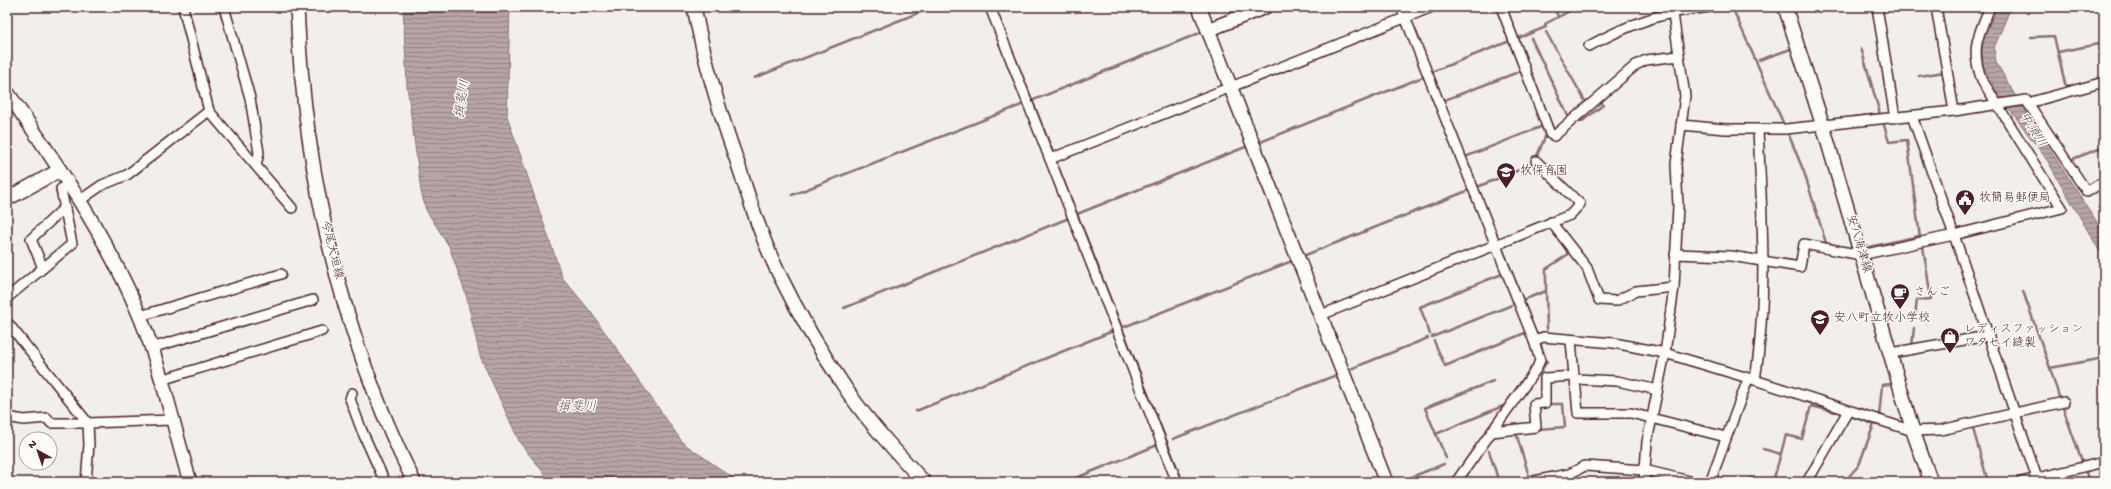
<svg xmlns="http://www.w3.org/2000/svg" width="2111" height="489" font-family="'Gochi Hand','Klee One',sans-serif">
<defs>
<pattern id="water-rules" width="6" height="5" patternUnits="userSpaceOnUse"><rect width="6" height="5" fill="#b7a5a6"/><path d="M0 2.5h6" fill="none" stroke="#978687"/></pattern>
</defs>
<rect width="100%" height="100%" fill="#f2efeb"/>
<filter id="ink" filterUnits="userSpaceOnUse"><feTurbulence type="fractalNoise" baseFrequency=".025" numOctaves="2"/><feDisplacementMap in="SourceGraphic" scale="8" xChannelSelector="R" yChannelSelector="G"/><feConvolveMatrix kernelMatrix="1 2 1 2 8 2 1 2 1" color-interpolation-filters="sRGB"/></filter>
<g filter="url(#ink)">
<g fill="url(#water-rules)" stroke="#8b6f75">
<path d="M403 7H510L507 116 562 277 590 311 683 443 739 482H551L520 443 480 356 466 295 449 246 426 210 421 191 407 85Z"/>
<path d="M1997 7H2011L1994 48 1996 62 2016 97 2104 233V259L2047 160 1997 92 1983 66 1982 49 1985 37Z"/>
</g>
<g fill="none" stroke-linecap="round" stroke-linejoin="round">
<g stroke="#8b6f75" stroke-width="2.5">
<path d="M1553 7 1558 16"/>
<path d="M1732 7 1785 127"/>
<path d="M1546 32 1585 101V105"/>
<path d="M1005 33 1008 41"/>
<path d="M2031 37 2054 36 2066 88H2068"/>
<path d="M1531 38 1569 118"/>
<path d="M1516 39 1546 27 1545 24 1577 7"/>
<path d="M1010 45 1054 155"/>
<path d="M2058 52 2104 43"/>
<path d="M1759 60 1791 49"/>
<path d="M1431 72 1510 41"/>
<path d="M1919 76 1944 72"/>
<path d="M754 78 933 7"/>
<path d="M1031 101 1202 32"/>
<path d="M1442 101 1521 71 1522 73"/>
<path d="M1852 117 1880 114 1861 48"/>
<path d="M1578 119 1581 122 1603 105 1600 100"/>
<path d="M1883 122 1889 142 1907 140 1920 238"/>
<path d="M1788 133 1804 172 1826 243"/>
<path d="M1258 143 1423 77"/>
<path d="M1465 157 1543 126"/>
<path d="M1536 158 1546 135"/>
<path d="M1055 159 1099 269"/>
<path d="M2070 160 2104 147"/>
<path d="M1477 187 1534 164"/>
<path d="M792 195 1024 104"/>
<path d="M1077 214 1248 146"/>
<path d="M1489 216 1499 241"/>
<path d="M1501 245 1536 334"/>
<path d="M1869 247 1919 236"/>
<path d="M1303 256 1467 191"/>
<path d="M1100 273 1144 383"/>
<path d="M1546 291 1547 329"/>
<path d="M2023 291 2050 368"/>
<path d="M1523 300 1546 291V269L1567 255V251L1562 243"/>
<path d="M844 308 1069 218"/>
<path d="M1915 316 1917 300 1931 299 1923 246"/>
<path d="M1121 328 1292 261"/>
<path d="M1430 334 1420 307 1502 274"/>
<path d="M1432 337 1512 305"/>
<path d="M1434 341 1445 366 1525 333"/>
<path d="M1540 343 1547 362 1540 371"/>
<path d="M1912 346 1914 328"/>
<path d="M1348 370 1428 338"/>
<path d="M1145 387 1183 482"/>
<path d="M2060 400 2050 368 2104 358"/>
<path d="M2062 405 2083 464"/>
<path d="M916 411 1113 331"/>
<path d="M1850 416 1877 425"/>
<path d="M1879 416 1882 385 1890 384"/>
<path d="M1972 425 1988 482"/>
<path d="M1539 429 1565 427 1563 404H1548"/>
<path d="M1516 433 1529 476"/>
<path d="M1436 434 1503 406"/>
<path d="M1173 439 1339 374"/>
<path d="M1763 449 1781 454"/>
<path d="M1489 451 1499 482"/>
<path d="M1446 458 1425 408 1493 381"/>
<path d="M2085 469 2089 482"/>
<path d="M1066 482 1160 444"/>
<path d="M1399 482 1444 464"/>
<path d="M1748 482 1750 478 1767 482"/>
<path d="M1773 482 1786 435 1802 439 1811 406 1836 412"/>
<path d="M1802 482 1816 457"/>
<path d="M1844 482 1859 465 1874 424"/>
</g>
<defs>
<g id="street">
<path d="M183 7 209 111 292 208"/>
<path d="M224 7 250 98 259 153 256 165"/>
<path d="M990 7 1177 482"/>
<path d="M1401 7 1534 341 1540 360 1537 368 1456 482"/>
<path d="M1501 7 1550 134 1554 136 1636 65 1646 60 1679 56"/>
<path d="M1877 7 1895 118"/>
<path d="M1936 7 1954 111"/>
<path d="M1589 46C1615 32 1645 18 1673 13 1685 10 1698 9 1710 7"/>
<path d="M2028 103 2104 82"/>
<path d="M1912 116 1954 235 2062 208 1982 80C1970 50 1978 35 1990 7"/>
<path d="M1681 125 1725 129H1786L1954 111 2026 100 2087 192 2104 181"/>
<path d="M1050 159 1432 7"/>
<path d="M79 201 102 185 127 175 209 111"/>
<path d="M1551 222 1587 268 1599 300 1616 301 1636 291 1674 287"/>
<path d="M1675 254 1731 256 1800 267 1804 244 1861 255 1954 235 2037 478"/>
<path d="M43 268 31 239 65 207"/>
<path d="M7 298 72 244 61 189 68 183"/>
<path d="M1321 315 1570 215 1580 204 1536 161"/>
<path d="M140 316 281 274"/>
<path d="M7 322 88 423 172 420"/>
<path d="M1534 341 1543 337 1614 343 1665 353 1755 380 1913 431 1941 430 2064 402"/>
<path d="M151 348 313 300"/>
<path d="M1891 353 1987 336"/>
<path d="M1574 376 1575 379 1617 381 1658 390"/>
<path d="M1575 379 1578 413H1631L1726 437"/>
<path d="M161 380 322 331"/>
<path d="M1755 380C1768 297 1762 213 1758 130"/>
<path d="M352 393 350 399 362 431 385 482"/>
<path d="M7 417 24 420 47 418 51 423H88L89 444 86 482"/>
<path d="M1492 432 1536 427 1534 404 1545 403V378L1574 376 1571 340"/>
<path d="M1529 482 1569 474 1585 466 1644 470 1694 482"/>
<path d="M1644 482 1647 442 1665 353 1674 287 1678 206 1676 164 1685 96 1672 7"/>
<path d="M1710 482 1748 379"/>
<path d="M1807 482 1848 411"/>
<path d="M2021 482 2104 462"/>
</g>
<g id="secondary">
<path d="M297 7C304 172 341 334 414 482"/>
<path d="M694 7C704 59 719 111 737 161 749 198 761 237 778 272 798 313 822 354 848 392 870 424 897 453 924 482"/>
<path d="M1199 7 1386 482"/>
<path d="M1785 7 1823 126 1913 431 1931 482"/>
<path d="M1208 30 1265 7"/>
<path d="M7 92C57 164 108 238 141 319 162 371 174 428 190 482"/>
<path d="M7 199 60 170"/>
</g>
</defs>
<use href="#street" stroke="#4a1f2b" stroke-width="12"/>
<use href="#secondary" stroke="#4a1f2b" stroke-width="16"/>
<use href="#street" stroke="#fdfcf7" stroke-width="9"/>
<use href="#secondary" stroke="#fdfcf7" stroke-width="13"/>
</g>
</g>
<defs>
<symbol id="school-pin" viewBox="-11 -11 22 30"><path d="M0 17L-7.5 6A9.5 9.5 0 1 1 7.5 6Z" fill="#4a1f2b" stroke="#fdfcf7"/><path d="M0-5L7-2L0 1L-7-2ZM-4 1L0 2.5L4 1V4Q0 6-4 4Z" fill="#fff"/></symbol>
<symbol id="civic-pin" viewBox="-11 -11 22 30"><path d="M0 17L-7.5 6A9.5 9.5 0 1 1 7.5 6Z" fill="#4a1f2b" stroke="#fdfcf7"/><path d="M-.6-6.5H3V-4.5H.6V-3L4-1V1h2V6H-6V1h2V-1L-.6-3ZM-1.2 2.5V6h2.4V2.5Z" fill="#fff"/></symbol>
<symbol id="cafe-pin" viewBox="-11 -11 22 30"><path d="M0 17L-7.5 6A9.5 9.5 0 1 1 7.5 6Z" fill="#4a1f2b" stroke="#fdfcf7"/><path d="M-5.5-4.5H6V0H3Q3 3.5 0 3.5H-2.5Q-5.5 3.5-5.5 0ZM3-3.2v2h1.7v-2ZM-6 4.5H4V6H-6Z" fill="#fff"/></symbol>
<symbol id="shop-pin" viewBox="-11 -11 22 30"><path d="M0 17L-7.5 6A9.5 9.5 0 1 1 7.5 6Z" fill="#4a1f2b" stroke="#fdfcf7"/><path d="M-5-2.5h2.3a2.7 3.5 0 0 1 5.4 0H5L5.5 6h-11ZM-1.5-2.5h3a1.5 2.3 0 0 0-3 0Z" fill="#fff"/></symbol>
</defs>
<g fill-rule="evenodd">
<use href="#school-pin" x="1495" y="161" width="22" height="30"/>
<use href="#civic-pin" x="1954" y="188" width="22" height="30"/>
<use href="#cafe-pin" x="1889" y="282" width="22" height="30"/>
<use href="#school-pin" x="1809" y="308" width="22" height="30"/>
<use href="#shop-pin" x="1939" y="326" width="22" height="30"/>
</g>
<g text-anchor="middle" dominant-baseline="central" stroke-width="3" stroke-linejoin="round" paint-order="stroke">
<g font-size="12" fill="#4a1f2b" stroke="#fdfcf7" text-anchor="start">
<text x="1520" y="172">牧保育園</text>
<text x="1979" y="199">牧簡易郵便局</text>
<text x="1914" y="293">さんご</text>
<text x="1834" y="319">安八町立牧小学校</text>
<text x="1964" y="330">レディスファッション<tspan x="1964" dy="14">ワタセイ縫製</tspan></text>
</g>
<g font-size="12" fill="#4a1f2b" stroke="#fdfcf7">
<text transform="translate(1858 244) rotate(73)">安八海津線</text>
<text transform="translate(331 250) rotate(76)">今尾大垣線</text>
</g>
<g font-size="13" font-style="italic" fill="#704e56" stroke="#fdfcf7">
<text transform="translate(463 99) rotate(-82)">揖斐川</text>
<text transform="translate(2032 130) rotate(58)">中須川</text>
<text x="577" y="407">揖斐川</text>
</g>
</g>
<rect width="2111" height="489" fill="none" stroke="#fdfcf7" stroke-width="24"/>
<rect x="12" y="12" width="2087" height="465" fill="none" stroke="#4a1f2b" stroke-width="1.5" filter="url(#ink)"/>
<g transform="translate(38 451) rotate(320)"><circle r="19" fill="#fdfcf7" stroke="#b5a4a5"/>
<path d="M0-3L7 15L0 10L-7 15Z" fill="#4a1f2b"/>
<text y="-6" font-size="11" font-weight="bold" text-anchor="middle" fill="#4a1f2b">N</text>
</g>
</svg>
